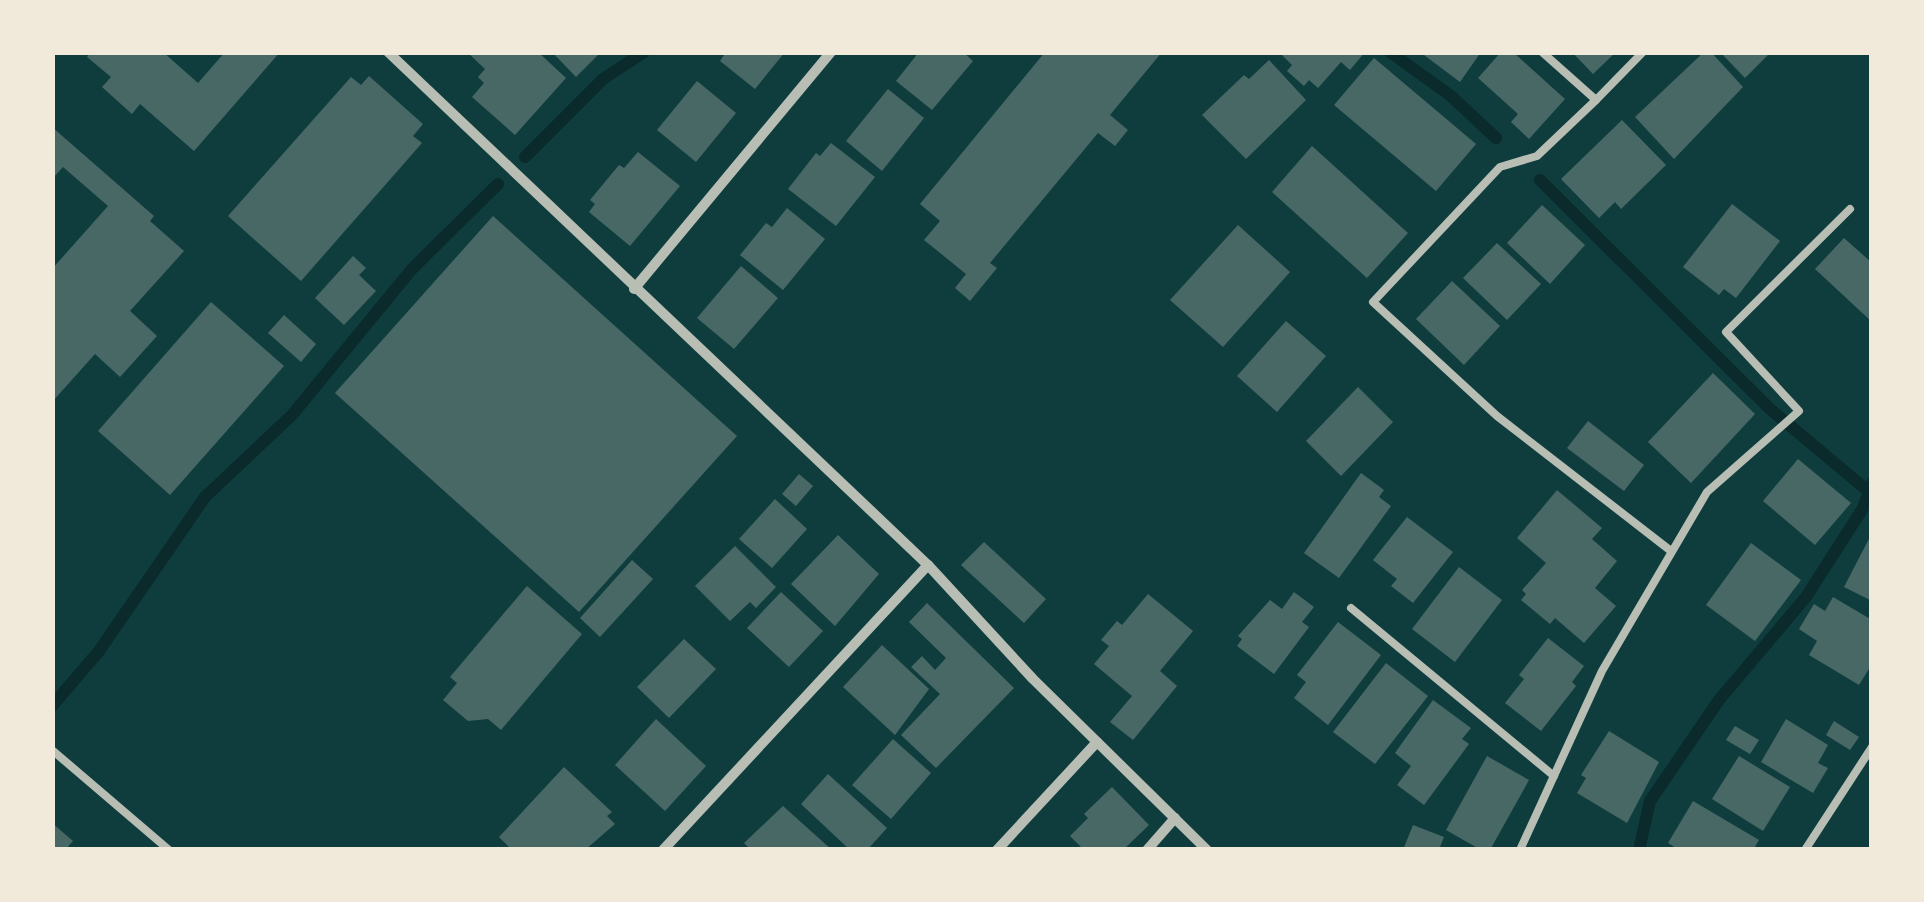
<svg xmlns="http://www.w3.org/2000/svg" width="1924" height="902" font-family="Bitter,serif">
<rect width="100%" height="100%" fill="#0f3d3e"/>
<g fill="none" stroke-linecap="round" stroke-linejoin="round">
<g stroke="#0a2a2b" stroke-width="12">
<path d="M1390 52 1451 96 1496 138"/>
<path d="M525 157 603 79 644 52"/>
<path d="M1540 180 1770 409 1868 491"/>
<path d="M52 706 99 651 205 497 292 415 412 269 498 184"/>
<path d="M1639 850 1650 801 1719 700 1806 597 1863 508 1872 483"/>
</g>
</g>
<g fill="#486865">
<path d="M91 52H163L198 83 225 52H280L194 151 140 104 132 114 102 87 111 77 87 57Z"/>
<path d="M467 52H538L566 78 515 135 472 97 484 83 478 77 485 69Z"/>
<path d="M552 52H601L576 77Z"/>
<path d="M726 52H785L755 89 720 61Z"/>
<path d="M919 52H963L973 61 932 110 896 81Z"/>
<path d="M1045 52H1162L1110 115 1128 130 1115 146 1098 133 990 263 997 268 970 301 955 288 966 274 924 240 940 221 920 204Z"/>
<path d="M1279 52H1365L1350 70 1341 62 1318 88 1309 80 1304 86 1287 71 1292 65Z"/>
<path d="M1420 52H1481L1460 82Z"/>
<path d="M1501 52H1513L1565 99 1529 139 1511 122 1518 114 1478 78Z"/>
<path d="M1572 52H1616L1593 74Z"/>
<path d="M1704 52H1711L1743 87 1674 159 1635 117Z"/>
<path d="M1720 52H1771L1745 78Z"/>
<path d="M1374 58 1476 144 1436 191 1334 105Z"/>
<path d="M1269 60 1306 100 1246 159 1202 115 1244 75 1249 79Z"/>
<path d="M369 76 423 124 413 136 422 143 301 281 228 216 351 77 361 85Z"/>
<path d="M697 81 736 113 696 162 657 130Z"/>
<path d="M888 89 924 118 882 171 846 141Z"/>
<path d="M1622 120 1666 165 1621 209 1615 202 1599 218 1561 179Z"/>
<path d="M52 127 154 216 150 221 184 251 130 311 157 336 120 377 95 354 52 402V269L108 206 63 167 52 179Z"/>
<path d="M831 143 875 177 836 226 788 189 816 153 820 156Z"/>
<path d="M1312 146 1408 233 1367 278 1272 192Z"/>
<path d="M638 152 680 186 630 246 589 212 595 204 590 200 619 165 624 168Z"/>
<path d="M1732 204 1780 241 1736 298 1724 289 1719 295 1683 267Z"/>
<path d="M1542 205 1585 245 1550 284 1507 243Z"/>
<path d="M787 208 825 239 783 290 740 255 766 223 772 227Z"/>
<path d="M493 216 737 436 579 612 335 393Z"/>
<path d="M1238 225 1290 272 1223 347 1170 300Z"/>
<path d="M1844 238 1872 263V322L1815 269Z"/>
<path d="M1497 243 1541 284 1507 320 1463 278Z"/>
<path d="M353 256 366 268 359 275 376 291 344 325 315 298Z"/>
<path d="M741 266 778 298 734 349 697 318Z"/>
<path d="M1452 281 1500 326 1464 365 1416 319Z"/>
<path d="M211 302 284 366 170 495 98 431Z"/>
<path d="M284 315 316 344 301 362 268 333Z"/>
<path d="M1286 321 1326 356 1277 412 1237 376Z"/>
<path d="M1713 373 1755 414 1691 483 1648 442Z"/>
<path d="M1358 387 1393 422 1341 476 1306 441Z"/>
<path d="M1588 421 1644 465 1624 491 1567 448Z"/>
<path d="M1798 459 1851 503 1815 545 1763 501Z"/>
<path d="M1361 473 1384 490 1379 497 1391 506 1339 578 1304 553Z"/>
<path d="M799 474 813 486 796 506 782 494Z"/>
<path d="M1557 490 1602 528 1592 539 1617 561 1595 588 1616 606 1584 643 1555 618 1550 624 1521 600 1526 594 1522 590 1546 563 1517 538Z"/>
<path d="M775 499 807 529 772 568 739 539Z"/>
<path d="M1407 517 1453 552 1413 603 1391 586 1397 579 1373 560Z"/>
<path d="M1872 533V601L1844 587Z"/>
<path d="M838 535 879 574 835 626 791 584Z"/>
<path d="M984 542 1046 599 1024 623 961 565Z"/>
<path d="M1751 543 1801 580 1755 641 1706 605Z"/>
<path d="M735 546 776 587 756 608 750 602 730 621 695 586Z"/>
<path d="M632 560 653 579 600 637 580 618Z"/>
<path d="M1459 567 1502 600 1455 662 1412 629Z"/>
<path d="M527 586 582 634 501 730 488 719 468 721 443 700 457 683 450 677Z"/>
<path d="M781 592 823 631 789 667 747 628Z"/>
<path d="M1294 592 1314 607 1302 622 1309 627 1274 674 1237 646 1242 639 1238 636 1270 600 1282 609Z"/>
<path d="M1148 594 1193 631 1160 671 1177 686 1133 740 1110 722 1132 696 1094 664 1109 646 1101 640 1117 621 1122 625Z"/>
<path d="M1833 597 1872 620V664L1859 685 1809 655 1817 641 1799 629 1814 604 1825 611Z"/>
<path d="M927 603 1014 688 936 768 901 735 940 694 911 667 922 656 935 670 946 658 909 622Z"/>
<path d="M1338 622 1381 655 1328 725 1294 698 1306 682 1297 675Z"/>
<path d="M1548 638 1584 666 1572 682 1576 686 1541 731 1505 703 1524 679 1519 675Z"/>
<path d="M684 639 716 669 669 718 637 687Z"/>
<path d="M882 645 929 689 895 735 843 687Z"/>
<path d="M1386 663 1428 696 1375 764 1333 732Z"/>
<path d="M1433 700 1471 728 1462 739 1469 744 1424 805 1397 785 1411 766 1395 753Z"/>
<path d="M656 719 706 766 665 811 615 765Z"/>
<path d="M1786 719 1828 745 1818 763 1828 768 1813 793 1761 762Z"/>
<path d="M1834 721 1859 737 1850 750 1826 735Z"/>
<path d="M1735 726 1759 740 1750 754 1726 740Z"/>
<path d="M1609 731 1659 762 1627 823 1577 793 1586 778 1581 775Z"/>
<path d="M893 739 931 773 891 819 852 785Z"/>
<path d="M1487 756 1529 780 1490 850H1481L1446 830Z"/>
<path d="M1739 756 1790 787 1763 831 1712 799Z"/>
<path d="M564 767 612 812 607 816 615 824 585 850H512L499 837Z"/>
<path d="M828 774 887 828 867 850H850L801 804Z"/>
<path d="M1112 787 1149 825 1123 850H1084L1070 836 1088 818 1084 814Z"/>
<path d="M1693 801 1759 840 1753 850H1679L1668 843Z"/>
<path d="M783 806 832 850H751L744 843Z"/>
<path d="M52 823 73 841 65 850H52Z"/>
<path d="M1413 825 1444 837 1440 847 1447 850H1403Z"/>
</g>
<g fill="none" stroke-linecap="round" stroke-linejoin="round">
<g stroke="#b8beb3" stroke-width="8">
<path d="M1542 52 1596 100 1537 156 1500 167 1373 302 1497 416 1671 551"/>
<path d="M1596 100 1643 52"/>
<path d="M1351 608 1554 776"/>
<path d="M52 750 169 850"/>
<path d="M1520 850 1602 671 1707 492 1799 411 1726 332 1850 209"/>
<path d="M1805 850 1872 747"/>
</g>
<g stroke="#b8beb3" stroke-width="10">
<path d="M388 52 928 565 1033 679 1207 850"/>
<path d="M634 289 831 52"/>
<path d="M663 850 928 565"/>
<path d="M997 850 1097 742"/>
<path d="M1147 850 1175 818"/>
</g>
</g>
<rect width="1924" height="902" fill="none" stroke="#f1e9da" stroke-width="110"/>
</svg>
